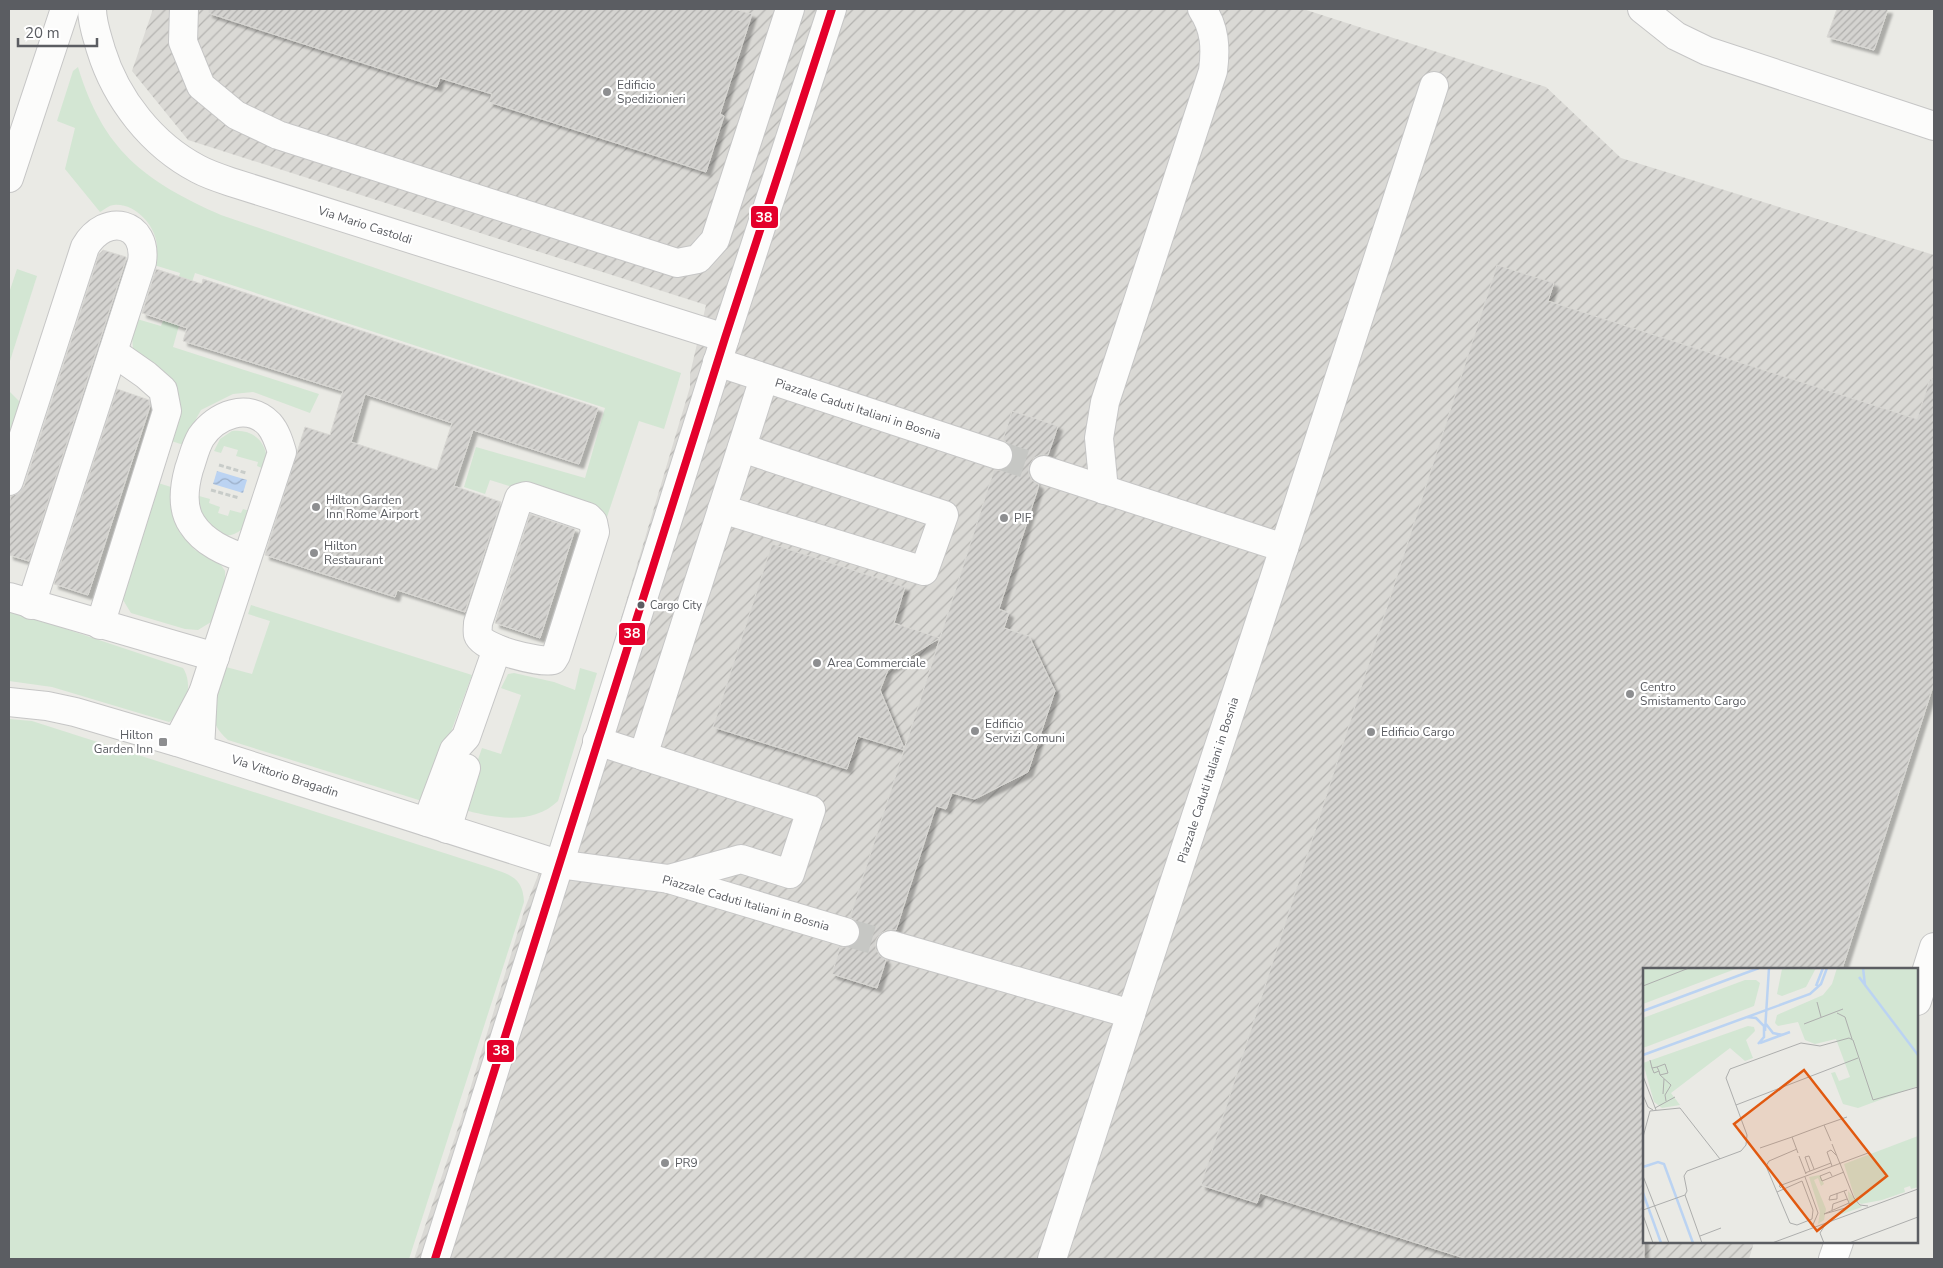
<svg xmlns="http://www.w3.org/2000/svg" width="1943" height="1268" font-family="'Nunito Sans',sans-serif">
<defs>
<pattern id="industrial-furrows" width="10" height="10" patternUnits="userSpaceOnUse" patternTransform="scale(1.25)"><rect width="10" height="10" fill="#dad9d5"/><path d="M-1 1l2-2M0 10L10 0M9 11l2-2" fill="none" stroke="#b4b3b0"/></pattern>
<pattern id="water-waves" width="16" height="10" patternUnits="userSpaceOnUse" patternTransform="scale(1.25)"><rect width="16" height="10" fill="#bbd3f2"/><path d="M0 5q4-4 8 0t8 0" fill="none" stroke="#9baec7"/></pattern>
<pattern id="building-hatch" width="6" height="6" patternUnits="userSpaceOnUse" patternTransform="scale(1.25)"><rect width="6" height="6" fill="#d4d3d0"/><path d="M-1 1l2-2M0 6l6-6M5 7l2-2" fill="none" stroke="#afaeac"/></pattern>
<filter id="shadow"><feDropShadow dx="4.5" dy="4.5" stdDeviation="1" flood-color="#0004"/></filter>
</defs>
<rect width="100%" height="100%" fill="#eaeae5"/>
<path fill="url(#industrial-furrows)" d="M153 9H1303L1546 87 1621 158 1934 255V683L1842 969H1644V1242H1754L1749 1259H414L462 1116 525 908 564 810 690 387V374L706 305 188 140 132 71Z"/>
<g fill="#d3e6d3">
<path d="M78 67C103 150 144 181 221 215L681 373 664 429 639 421 607 517 490 480 485 494 464 487 476 447 585 478 605 408 195 273 188 294 175 290 180 273 154 265C155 258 157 251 157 245 155 225 135 203 114 205 109 205 104 210 100 212L65 169 75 128 57 121 73 71Z"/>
<path d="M17 269 37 276 9 364V293Z"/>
<path d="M167 311 182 315 173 347 319 394 310 413 253 392 233 394 201 410 196 419 187 446 168 440 133 348 132 337 137 319 161 326Z"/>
<path d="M9 391 22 404 9 449Z"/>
<path d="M232 431C251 429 265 439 267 459L262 468 257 466 258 462 236 456 238 450 224 446 221 453 214 451 220 439Z"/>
<path d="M155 482 171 487 173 517 180 533 195 550 217 559 225 571V588L211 622 198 630 185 629 131 613 120 595Z"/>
<path d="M199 496 210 499 209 503 220 507 218 513 228 516 230 510 241 513 243 509 253 512C250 517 247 525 242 529 219 549 196 519 199 496Z"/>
<path d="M251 605 472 675 425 802 228 740C201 718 218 693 226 667L252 674 270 621 248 614Z"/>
<path d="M9 610 183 668C194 685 186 712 169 722L52 687 9 681Z"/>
<path d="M580 668 597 673 558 801C532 826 493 818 461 809L482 748 501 754 521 695 501 688 508 674 514 673 554 682 575 690Z"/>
<path d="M9 719 32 721 491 868C511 875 523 878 524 902L409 1259H9Z"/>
</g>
<path fill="url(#water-waves)" d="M217 471 247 480 243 493 213 484Z"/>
<g fill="url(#building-hatch)" stroke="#d9d8d4" fill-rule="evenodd" filter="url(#shadow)">
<path d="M209 9H734L752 14 720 114 724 116 706 172 489 102 492 94 440 78 437 87 208 13Z"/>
<path d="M1837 9H1888L1874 50 1827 37Z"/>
<path d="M103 250 126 257V259L29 561 9 555V504L11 496 19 493 24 486 99 254Z"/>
<path d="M1497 265 1554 283 1548 301 1917 419 1930 379 1934 380V683L1842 969H1644V1259H1467L1260 1193 1257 1203 1201 1185Z"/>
<path d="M156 269 202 284 203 279 598 408 579 464 473 430 454 486 501 502 465 612 397 590 395 597 265 555 305 427 330 435 343 391 183 341 187 328 142 313ZM365 394 452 423 437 470 351 442Z"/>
<path d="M117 389 149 400 150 406 88 595 54 584Z"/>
<path d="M1012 411 1058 426 1048 455H1040L1034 458 1029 466V474L1032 480 1039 485 999 609 1009 613 1004 628 1029 636 1055 691 1028 772 975 799 952 793 946 809 936 806 896 930H887L880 934 876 940V949L880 956 886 960 877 988 832 974 840 947H849L855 944 860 937V928L857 922 850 917 904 750 858 736 847 769 713 727 772 544 905 587 894 623 940 638 994 470H1001L1008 467 1013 459V452L1010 445 1003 440ZM940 638 907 741 904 748 880 690 888 670Z"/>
<path d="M530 514 575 529 540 638 495 623Z"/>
</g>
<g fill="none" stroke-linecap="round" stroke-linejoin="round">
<g stroke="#c6c7c4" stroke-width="28" stroke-dasharray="28 14" stroke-linecap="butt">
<path d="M998 455 1044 470"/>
<path d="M845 932 891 945"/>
</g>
<defs>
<g id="minor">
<path d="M92 9C92 23 97 36 101 50 116 99 152 145 198 169 209 175 222 179 234 183L725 338"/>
<path d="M184 9 183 42 201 86 236 115 278 135 677 263 698 259 715 240 790 9"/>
<path d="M1642 9 1676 36 1707 51 1934 126"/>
<path d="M9 178 65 9"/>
<path d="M717 362 998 455"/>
<path d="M9 481 85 247C106 211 148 223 142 262L31 605"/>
<path d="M1104 490 1099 438 1105 402 1213 71C1216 48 1215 28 1202 9"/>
<path d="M526 496 588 517 593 522 595 532 556 655 553 660C539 663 482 649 478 635 477 632 478 626 478 623L519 498Z"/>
<path d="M722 509 924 571 944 515 742 448"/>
<path d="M1284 548 1434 86"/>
<path d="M9 597 215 657"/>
<path d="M100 625 167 411 163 390 146 375 113 352"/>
<path d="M203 693 282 452C279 442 276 432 269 424 248 402 216 415 201 437 195 447 193 458 189 469 184 487 181 508 192 524 204 543 226 552 246 559"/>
<path d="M9 702 47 706 75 712 177 742 558 864 669 879 845 932"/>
<path d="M597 741 811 810 790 874 741 859 669 879"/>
<path d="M177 742 203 693 200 749"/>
<path d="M643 756 764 378"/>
<path d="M427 822 454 750 466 737 497 649"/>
<path d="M447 829 466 768"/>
<path d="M891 945 1131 1014 1284 548 1044 470"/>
<path d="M1917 1001 1934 947"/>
<path d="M435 1259 725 338 832 9"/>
<path d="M1052 1259 1131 1014"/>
<path d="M1833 1259 1839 1242"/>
</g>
</defs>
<use href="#minor" stroke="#c6c6c6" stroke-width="30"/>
<g stroke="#c8ccc9" stroke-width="3" stroke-dasharray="5 2.5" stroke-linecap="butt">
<path d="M219 465 246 473"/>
<path d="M211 490 239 498"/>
</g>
<use href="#minor" stroke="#fcfcfb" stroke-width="28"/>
<defs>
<path id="bus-1" d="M435 1259 725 338 832 9"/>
</defs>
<use href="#bus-1" stroke="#fff" stroke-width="11"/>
<use href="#bus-1" stroke="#e4002b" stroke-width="8"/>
</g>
<g fill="#8d8e90" stroke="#fff" stroke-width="2">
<circle cx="607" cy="92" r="5"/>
<circle cx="316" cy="507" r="5"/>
<circle cx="1004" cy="518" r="5"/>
<circle cx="314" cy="553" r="5"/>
<circle cx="817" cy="663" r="5"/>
<circle cx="1630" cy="694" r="5"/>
<circle cx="975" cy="731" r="5"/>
<circle cx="1371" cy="732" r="5"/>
<rect x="158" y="737" width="10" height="10" rx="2.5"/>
<circle cx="665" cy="1163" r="5"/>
</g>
<circle fill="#5b5d62" stroke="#fff" stroke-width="2" cx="641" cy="605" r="4.5"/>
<g text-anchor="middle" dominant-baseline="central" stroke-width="4.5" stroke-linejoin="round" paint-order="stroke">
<g font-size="11" fill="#5b5d62" stroke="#fff" text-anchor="start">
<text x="650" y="605">Cargo City</text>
</g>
<g font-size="12" fill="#5b5d62" stroke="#fff" text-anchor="start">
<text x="617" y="85">Edificio<tspan x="617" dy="14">Spedizionieri</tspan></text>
<text x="326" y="500">Hilton Garden<tspan x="326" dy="14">Inn Rome Airport</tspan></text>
<text x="1014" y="518">PIF</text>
<text x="324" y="546">Hilton<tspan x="324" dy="14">Restaurant</tspan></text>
<text x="827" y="663">Area Commerciale</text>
<text x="1640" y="687">Centro<tspan x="1640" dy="14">Smistamento Cargo</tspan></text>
<text x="985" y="724">Edificio<tspan x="985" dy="14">Servizi Comuni</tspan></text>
<text x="1381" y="732">Edificio Cargo</text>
<text x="153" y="735" text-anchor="end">Hilton<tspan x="153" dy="14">Garden Inn</tspan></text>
<text x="675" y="1163">PR9</text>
</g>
<g font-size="12" fill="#5b5d62" stroke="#fff">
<text transform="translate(365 225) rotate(18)">Via Mario Castoldi</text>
<text transform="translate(858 409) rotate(18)">Piazzale Caduti Italiani in Bosnia</text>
<text transform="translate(285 776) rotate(18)">Via Vittorio Bragadin</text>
<text transform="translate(1208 780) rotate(-72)">Piazzale Caduti Italiani in Bosnia</text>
<text transform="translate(746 903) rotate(16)">Piazzale Caduti Italiani in Bosnia</text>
</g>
</g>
<g transform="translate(1643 968)">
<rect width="275" height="275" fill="#eaeae5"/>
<path d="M0 0H95L0 36ZM173 0 163 19 139 28 134 26 139 1ZM194 0H275V118L215 140 200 136 188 105 192 104 196 113 207 109 193 71 172 76 162 72 155 54 135 58 132 55 134 47 180 27 189 16ZM102 12H113L117 15 111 38 0 80V50ZM105 58 111 59 112 63 103 72 110 90 102 93 87 80 28 125 37 137 19 140 11 134 0 95ZM275 168V219L268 221 267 218 261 220 262 224 239 232 218 236 212 230 201 196ZM177 207 181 216 178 218 175 210 171 212 183 241 181 252 175 256 177 244 166 209ZM205 223 219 239 188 250 206 240Z" fill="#d3e6d3"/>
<path fill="none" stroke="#bbd3f2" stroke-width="2.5" d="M220 0 222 17M216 9 275 87M173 18 180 0M0 43 116 0M104 49 113 50 121 58V69L115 76M123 56 130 65 140 67M122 63 126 0M117 75 147 64M0 87 167 26 178 16 184 0M0 199 15 194 21 196 50 275M0 225 18 275"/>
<path fill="none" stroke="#adaead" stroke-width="1" d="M0 18 46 0M174 34 178 49M194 45 202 49 209 71M161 56 200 41M7 92 9 100 11 105 16 103 14 99 9 100M14 99 22 96 25 105 17 107 16 103M17 107 28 117 22 127 23 133M0 108 13 142M20 126 21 111M0 127 5 139 10 142M93 137 215 90M12 140 32 129M181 157 204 149M0 169 7 143 37 140 77 191M189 176 211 230 217 237 225 238M117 180 149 169M155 185 149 169 181 157 188 173M156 188 163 206M189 198 184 184 188 182 194 188M167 203 162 189 166 188 171 201M162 205 188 195M0 208 26 275M189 208 187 204 177 208 179 213 201 204M162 209 175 245 169 259M138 220 136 218 225 185M201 223 206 235 207 237 206 239 181 246 206 235M134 224 159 213 170 242 169 251 154 257 147 255 123 198 126 193 154 181M194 225V231L186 232 187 228 204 222M0 242 42 227M189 242 190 236 204 231M0 247 10 275M57 268 78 260M59 275 42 227 44 223 41 208 44 203 98 183 103 177 104 167 83 110 87 101 158 75 177 78 206 70 210 72 230 132 275 119M129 275 275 221M181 275 177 265 182 257M206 275 275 249"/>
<path fill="#e15910" fill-opacity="0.15" stroke="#e15910" stroke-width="2.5" d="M161 102 244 208 174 263 91 156Z"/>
<rect width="275" height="275" fill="none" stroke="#5b5d62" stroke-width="2.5"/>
</g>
<g stroke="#fff" stroke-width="2">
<rect x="750" y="205" width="29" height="24" rx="5" fill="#e4002b"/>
<rect x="618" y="622" width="28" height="24" rx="5" fill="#e4002b"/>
<rect x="486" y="1039" width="29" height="24" rx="5" fill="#e4002b"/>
</g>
<g font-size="14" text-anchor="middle" font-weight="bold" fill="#fff">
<text x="764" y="222">38</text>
<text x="632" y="638">38</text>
<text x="501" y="1055">38</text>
</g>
<rect width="1943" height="1268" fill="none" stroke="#5b5d62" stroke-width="20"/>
<path d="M18 38v8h79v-8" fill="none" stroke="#5b5d62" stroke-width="2.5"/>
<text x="25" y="38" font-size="15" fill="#5b5d62" stroke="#ffffff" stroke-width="4" paint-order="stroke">20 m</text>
</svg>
